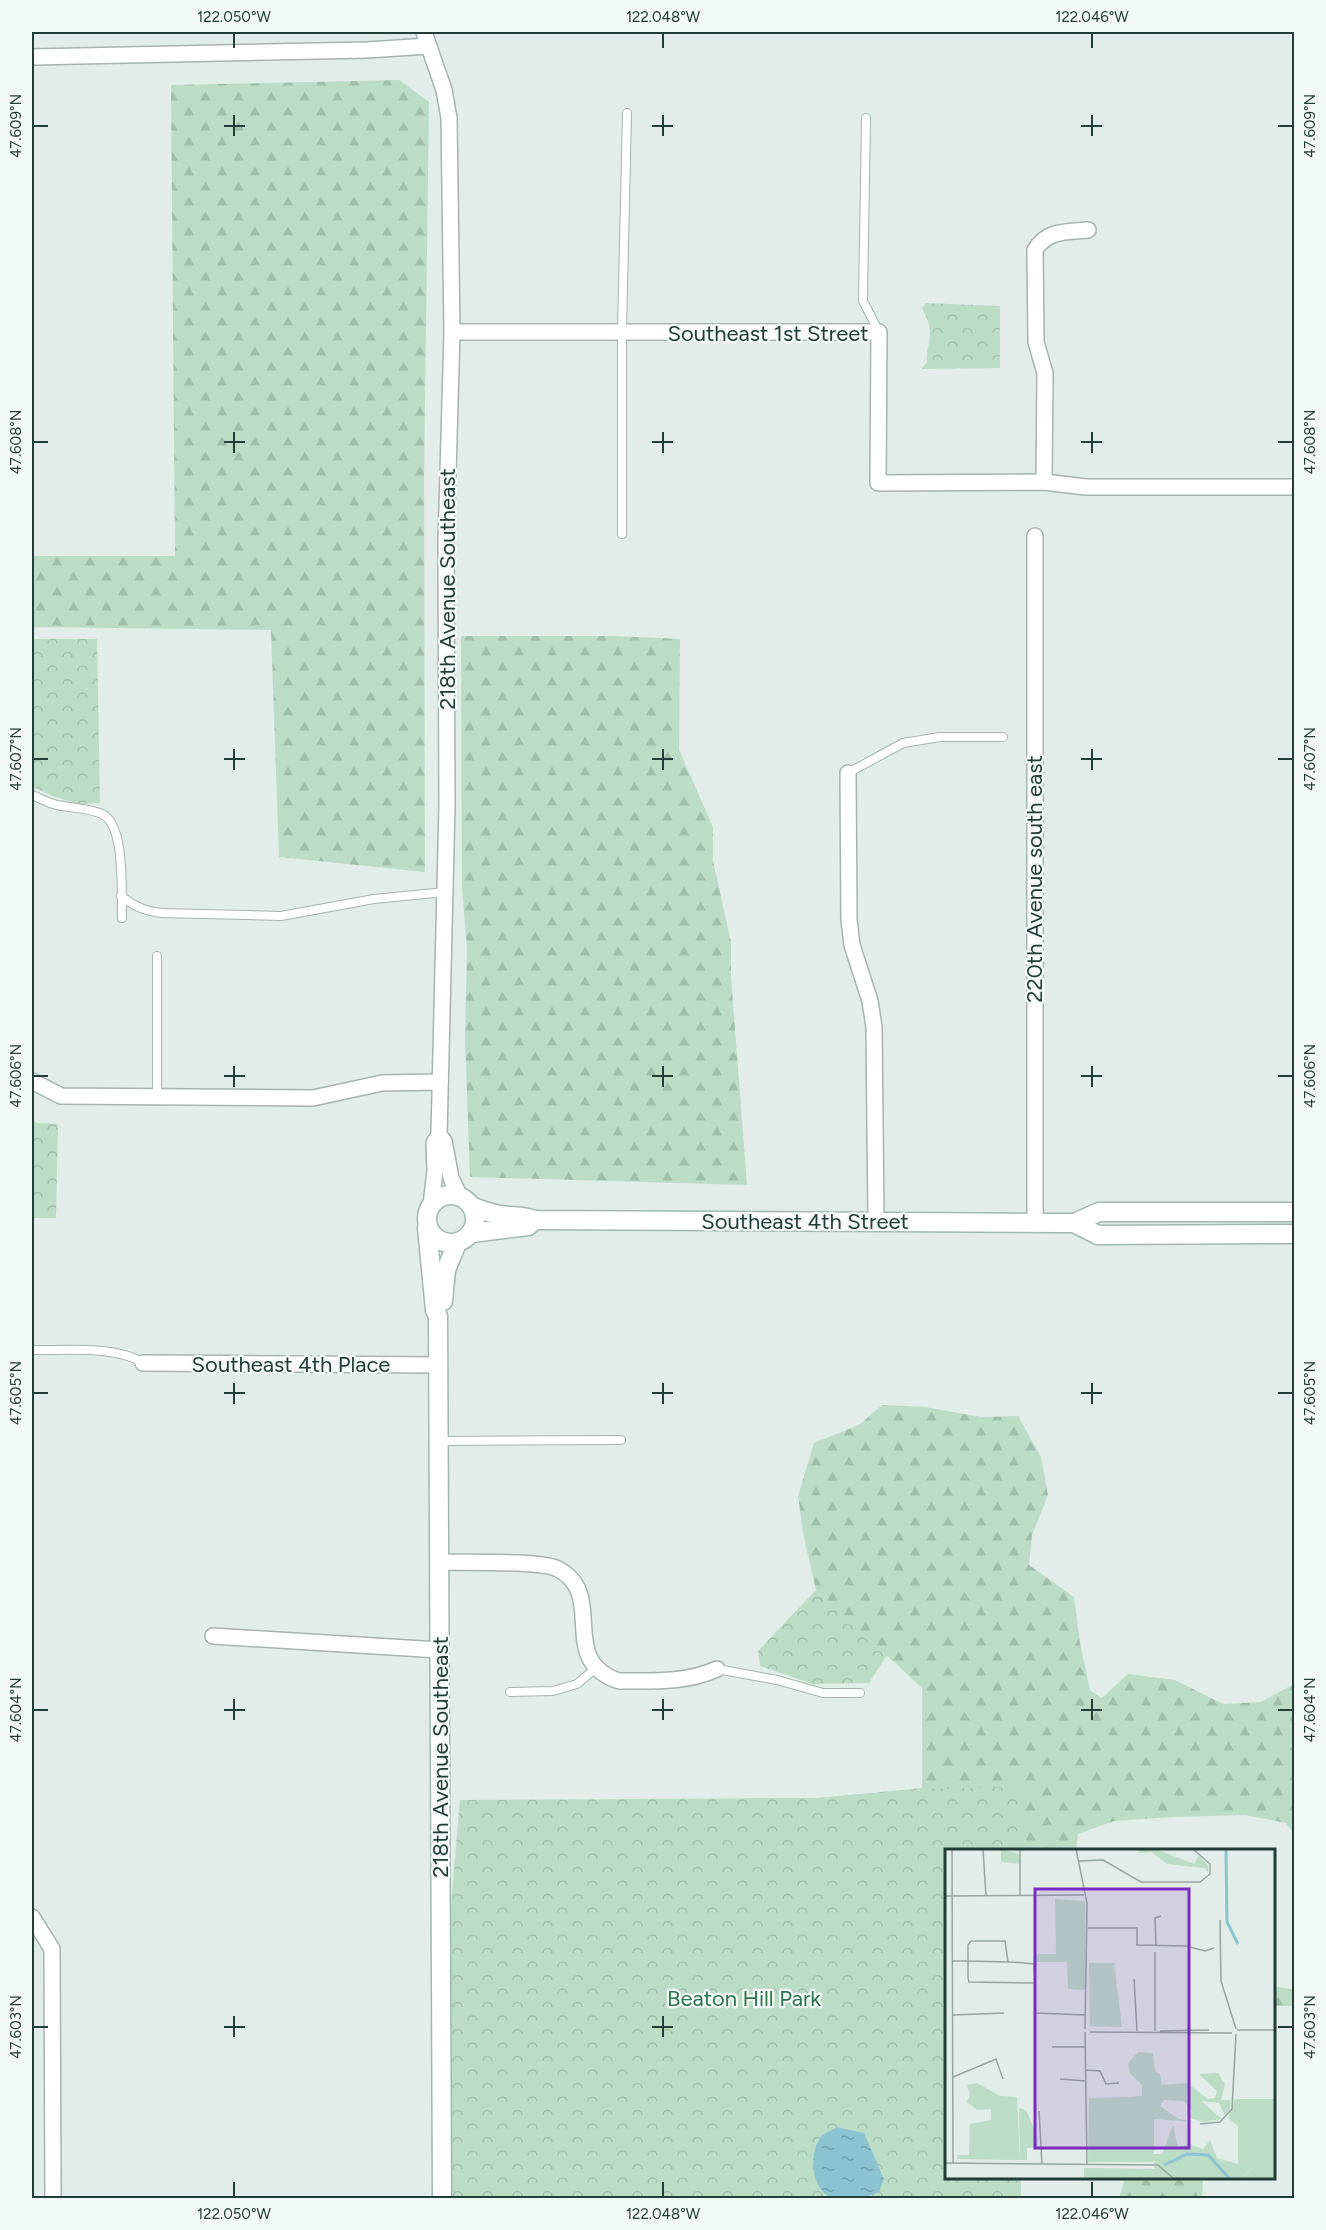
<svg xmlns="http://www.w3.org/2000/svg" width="1326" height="2230" font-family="Figtree,sans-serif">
<defs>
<pattern id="forest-firs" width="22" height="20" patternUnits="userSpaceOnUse" patternTransform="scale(1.5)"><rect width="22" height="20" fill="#bbddc6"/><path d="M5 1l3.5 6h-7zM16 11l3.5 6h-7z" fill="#a0bfab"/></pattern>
<pattern id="park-crowns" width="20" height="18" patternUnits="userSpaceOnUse" patternTransform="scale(1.5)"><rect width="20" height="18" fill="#bbddc6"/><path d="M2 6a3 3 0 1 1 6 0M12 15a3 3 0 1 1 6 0" fill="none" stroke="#a0bfab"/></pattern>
<pattern id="water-ripples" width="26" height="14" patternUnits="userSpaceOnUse" patternTransform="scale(1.5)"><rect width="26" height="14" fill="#8ac4d1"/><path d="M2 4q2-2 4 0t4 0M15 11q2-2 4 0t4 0" fill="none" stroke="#70a0aa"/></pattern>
</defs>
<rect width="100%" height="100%" fill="#e2ece8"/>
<g fill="url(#forest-firs)">
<path d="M399 80 429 102 424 477 425 872 279 857 271 630 32 627V556H175L171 85Z"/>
<path d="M461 636H612L680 639 679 750 713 827V861L731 942V977L747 1185 470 1177 465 1040 467 948 462 889Z"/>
<path d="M882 1405 925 1407 981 1417 1018 1416 1041 1457 1048 1495 1032 1535 1029 1565 1074 1597 1080 1643 1090 1690 1102 1698 1128 1674 1175 1680 1223 1704 1261 1702 1294 1684V1834L1286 1823 1245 1815 1172 1817 1114 1821 1078 1834 1076 1850H946L745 1798H819L922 1788V1688L816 1590 803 1533 798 1496 814 1443 859 1425Z"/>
<path d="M1274 1986 1294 1990V2006H1274Z"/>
<path d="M1125 2178H1203L1202 2198H1119Z"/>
</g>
<g fill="url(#park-crowns)">
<path d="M926 303 1000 306V368L922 369 927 362C926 354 928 349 929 342 932 329 928 319 922 308Z"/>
<path d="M32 639H97L100 803 79 804 52 796 32 786Z"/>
<path d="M32 1120 38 1123 58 1124 56 1218H32Z"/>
<path d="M816 1590 887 1655 869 1683 813 1684 760 1666 758 1651Z"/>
<path d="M1021 1787V1850H946V2178H1021V2198H449L448 1941 460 1800 819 1798 922 1789Z"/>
</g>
<path fill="url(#water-ripples)" d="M837 2127 864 2133 884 2179 879 2192C867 2197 846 2203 833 2198 811 2192 808 2153 821 2137 824 2133 832 2130 837 2127Z"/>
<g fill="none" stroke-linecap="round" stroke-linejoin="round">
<defs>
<g id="lane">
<path d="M866 118 863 301 879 332"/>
<path d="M622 534V332L627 113"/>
<path d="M848 773 903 743 940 737H1003"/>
<path d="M32 795C40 798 48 803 57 805 71 808 89 808 102 814 126 825 121 894 122 918"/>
<path d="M121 896C135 907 145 911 162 913L281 916 374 899 445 892"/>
<path d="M157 956V1097"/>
<path d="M32 1350C65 1351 115 1345 143 1363"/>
<path d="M439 1441 621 1440"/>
<path d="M717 1669 777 1680 823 1693H860"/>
<path d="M510 1692 553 1691 577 1684 596 1668"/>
</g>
<g id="street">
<path d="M424 32 444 90 449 118 452 332 446 543 447 805 439 1135 444 1141 451 1178 460 1197"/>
<path d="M32 57 367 50 428 46"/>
<path d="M452 332H879L878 483 1044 482 1086 487H1294"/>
<path d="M1044 482 1045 373 1036 342 1035 250C1047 230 1066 232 1088 230"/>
<path d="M1035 536V1222"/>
<path d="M848 773 849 920 852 945 870 1001 874 1027 876 1220"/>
<path d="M32 1081 61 1096 313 1098 382 1083 440 1082"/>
<path d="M431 1205 435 1171 434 1143 439 1135"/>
<path d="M143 1363 439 1365"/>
<path d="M439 1562C463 1563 540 1560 558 1569 608 1595 556 1660 619 1681 653 1681 686 1683 717 1669"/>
<path d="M213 1636 439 1650"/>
<path d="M32 1917 52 1949 53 2198"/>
</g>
<g id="secondary">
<circle cx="451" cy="1219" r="24"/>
<path d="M471 1206C481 1210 490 1213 500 1215 513 1217 523 1215 535 1220L1062 1223H1074L1098 1235 1294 1234"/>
<path d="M1074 1223 1099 1212H1294"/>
<path d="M427 1228 435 1310 438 1316 442 2198"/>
<path d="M472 1233 528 1226 535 1220"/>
<path d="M443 1301 446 1270 457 1243"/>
</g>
</defs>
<use href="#lane" stroke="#a5b4af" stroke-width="10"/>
<use href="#street" stroke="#a5b4af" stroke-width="18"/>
<use href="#secondary" stroke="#a0b8b1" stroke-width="21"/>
<use href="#lane" stroke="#fff" stroke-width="8"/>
<use href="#street" stroke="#fff" stroke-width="15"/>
<use href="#secondary" stroke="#fff" stroke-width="18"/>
</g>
<path fill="none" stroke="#223d37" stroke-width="2" d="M234 33V48M663 33V48M1092 33V48M234 115V136M663 115V136M1092 115V136M33 126H48M224 126H245M652 126H673M1081 126H1102M1278 126H1293M234 432V453M663 432V453M1092 432V453M33 442H48M224 442H245M652 442H673M1081 442H1102M1278 442H1293M234 749V770M663 749V770M1092 749V770M33 759H48M224 759H245M652 759H673M1081 759H1102M1278 759H1293M234 1066V1087M663 1066V1087M1092 1066V1087M33 1076H48M224 1076H245M652 1076H673M1081 1076H1102M1278 1076H1293M234 1383V1404M663 1383V1404M1092 1383V1404M33 1393H48M224 1393H245M652 1393H673M1081 1393H1102M1278 1393H1293M234 1699V1720M663 1699V1720M1092 1699V1720M33 1710H48M224 1710H245M652 1710H673M1081 1710H1102M1278 1710H1293M234 2016V2037M663 2016V2037M33 2027H48M224 2027H245M652 2027H673M1278 2027H1293M234 2182V2197M663 2182V2197M1092 2182V2197"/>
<g text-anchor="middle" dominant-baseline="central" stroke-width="4.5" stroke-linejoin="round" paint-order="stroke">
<g font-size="22" fill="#223d37" stroke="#f3f9f6">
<text x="768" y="333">Southeast 1st Street</text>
<text transform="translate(447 589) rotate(-90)">218th Avenue Southeast</text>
<text transform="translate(1034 879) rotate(-90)">220th Avenue south east</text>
<text x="805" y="1221">Southeast 4th Street</text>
<text x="291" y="1364">Southeast 4th Place</text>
<text transform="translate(440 1757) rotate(-90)">218th Avenue Southeast</text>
</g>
<g font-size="22" fill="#2c744b" stroke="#f3f9f6">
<text x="744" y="1998">Beaton Hill Park</text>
</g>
</g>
<g transform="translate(945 1849)">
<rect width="330" height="330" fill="#e2ece8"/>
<path d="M74 259 81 261 93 289 92 298 82 299V311H75Z" fill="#bbddc6"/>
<path d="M192 0H211L249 15 254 6 263 17V23L259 19 222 15 206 3 195 4ZM110 50 140 52V141L123 140 122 113H89L88 108 94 105H111ZM144 114H169L177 178 145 177ZM193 203 208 204 210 222 215 225 217 236 242 234 263 250 270 249 272 242 254 225 273 224 280 235 276 251H286L285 260 280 267 274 254 256 252 277 270 259 273 245 269 246 261 239 252 219 251 215 257 234 270 249 273 209 270 177 249 197 247V236L185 224 183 214ZM32 234 55 247 72 248 75 311 12 310V306H24L25 275 46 271V260L32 261 22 253 25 245 22 236ZM228 276 233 299 243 295 258 300 265 291 272 309 307 319 296 330H210L209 305H217Z" fill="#bbddc6"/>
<path d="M56 0 74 5 75 15 56 13ZM209 247V313H143L144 249ZM290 250H330V330H296L307 319 293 316V277L283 269ZM139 319 210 320V330H139Z" fill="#bbddc6"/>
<path fill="none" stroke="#8ac4d1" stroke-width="3" d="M281 0 282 73 293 95M219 316 242 305 263 306 285 330"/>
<path fill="none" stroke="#95a6a1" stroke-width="1.5" d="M7 0 8 314M38 0 41 47M131 0 142 54 140 180M133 12 158 11 196 33H255L265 25V15L248 0M0 47 139 46M75 47V0M90 47V90M275 71 276 132 291 180M143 79H192V96L241 97 260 102 269 99M211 96 210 69 216 67M210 103V182M7 112H23L63 113H67L89 115 90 134 24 133 23 129V96L26 92H60L63 113M189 130 192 182M91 164 141 166M8 166 59 164M292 181H330M215 182 264 181M140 183 142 316M145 183 287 184M107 198H141M141 221 155 222 161 235 174 234M8 228 51 210 58 230M115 230 141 232M94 262 97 315M255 275 275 273 287 260 291 185M0 314 213 316 229 330"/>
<path fill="#7b2cbf" fill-opacity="0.15" stroke="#7b2cbf" stroke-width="3" d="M90 40H244V299H90Z"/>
<rect width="330" height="330" fill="none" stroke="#223d37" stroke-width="3"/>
</g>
<rect width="1326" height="2230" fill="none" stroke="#f3f9f6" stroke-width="66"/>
<rect x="33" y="33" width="1260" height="2164" fill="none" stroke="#223d37" stroke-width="2"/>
<g font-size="15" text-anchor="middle" fill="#223d37">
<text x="234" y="22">122.050°W</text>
<text x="663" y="22">122.048°W</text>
<text x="1092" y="22">122.046°W</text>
<text transform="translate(16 126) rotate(-90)" y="5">47.609°N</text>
<text transform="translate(1310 126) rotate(-90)" y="5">47.609°N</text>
<text transform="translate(16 442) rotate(-90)" y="5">47.608°N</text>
<text transform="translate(1310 442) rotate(-90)" y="5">47.608°N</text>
<text transform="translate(16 759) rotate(-90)" y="5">47.607°N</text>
<text transform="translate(1310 759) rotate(-90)" y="5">47.607°N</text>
<text transform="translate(16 1076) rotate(-90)" y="5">47.606°N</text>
<text transform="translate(1310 1076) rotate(-90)" y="5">47.606°N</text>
<text transform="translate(16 1393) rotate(-90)" y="5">47.605°N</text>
<text transform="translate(1310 1393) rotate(-90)" y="5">47.605°N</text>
<text transform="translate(16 1710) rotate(-90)" y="5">47.604°N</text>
<text transform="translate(1310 1710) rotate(-90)" y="5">47.604°N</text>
<text transform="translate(16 2027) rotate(-90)" y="5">47.603°N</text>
<text transform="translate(1310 2027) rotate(-90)" y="5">47.603°N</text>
<text x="234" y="2219">122.050°W</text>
<text x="663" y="2219">122.048°W</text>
<text x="1092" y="2219">122.046°W</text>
</g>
</svg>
